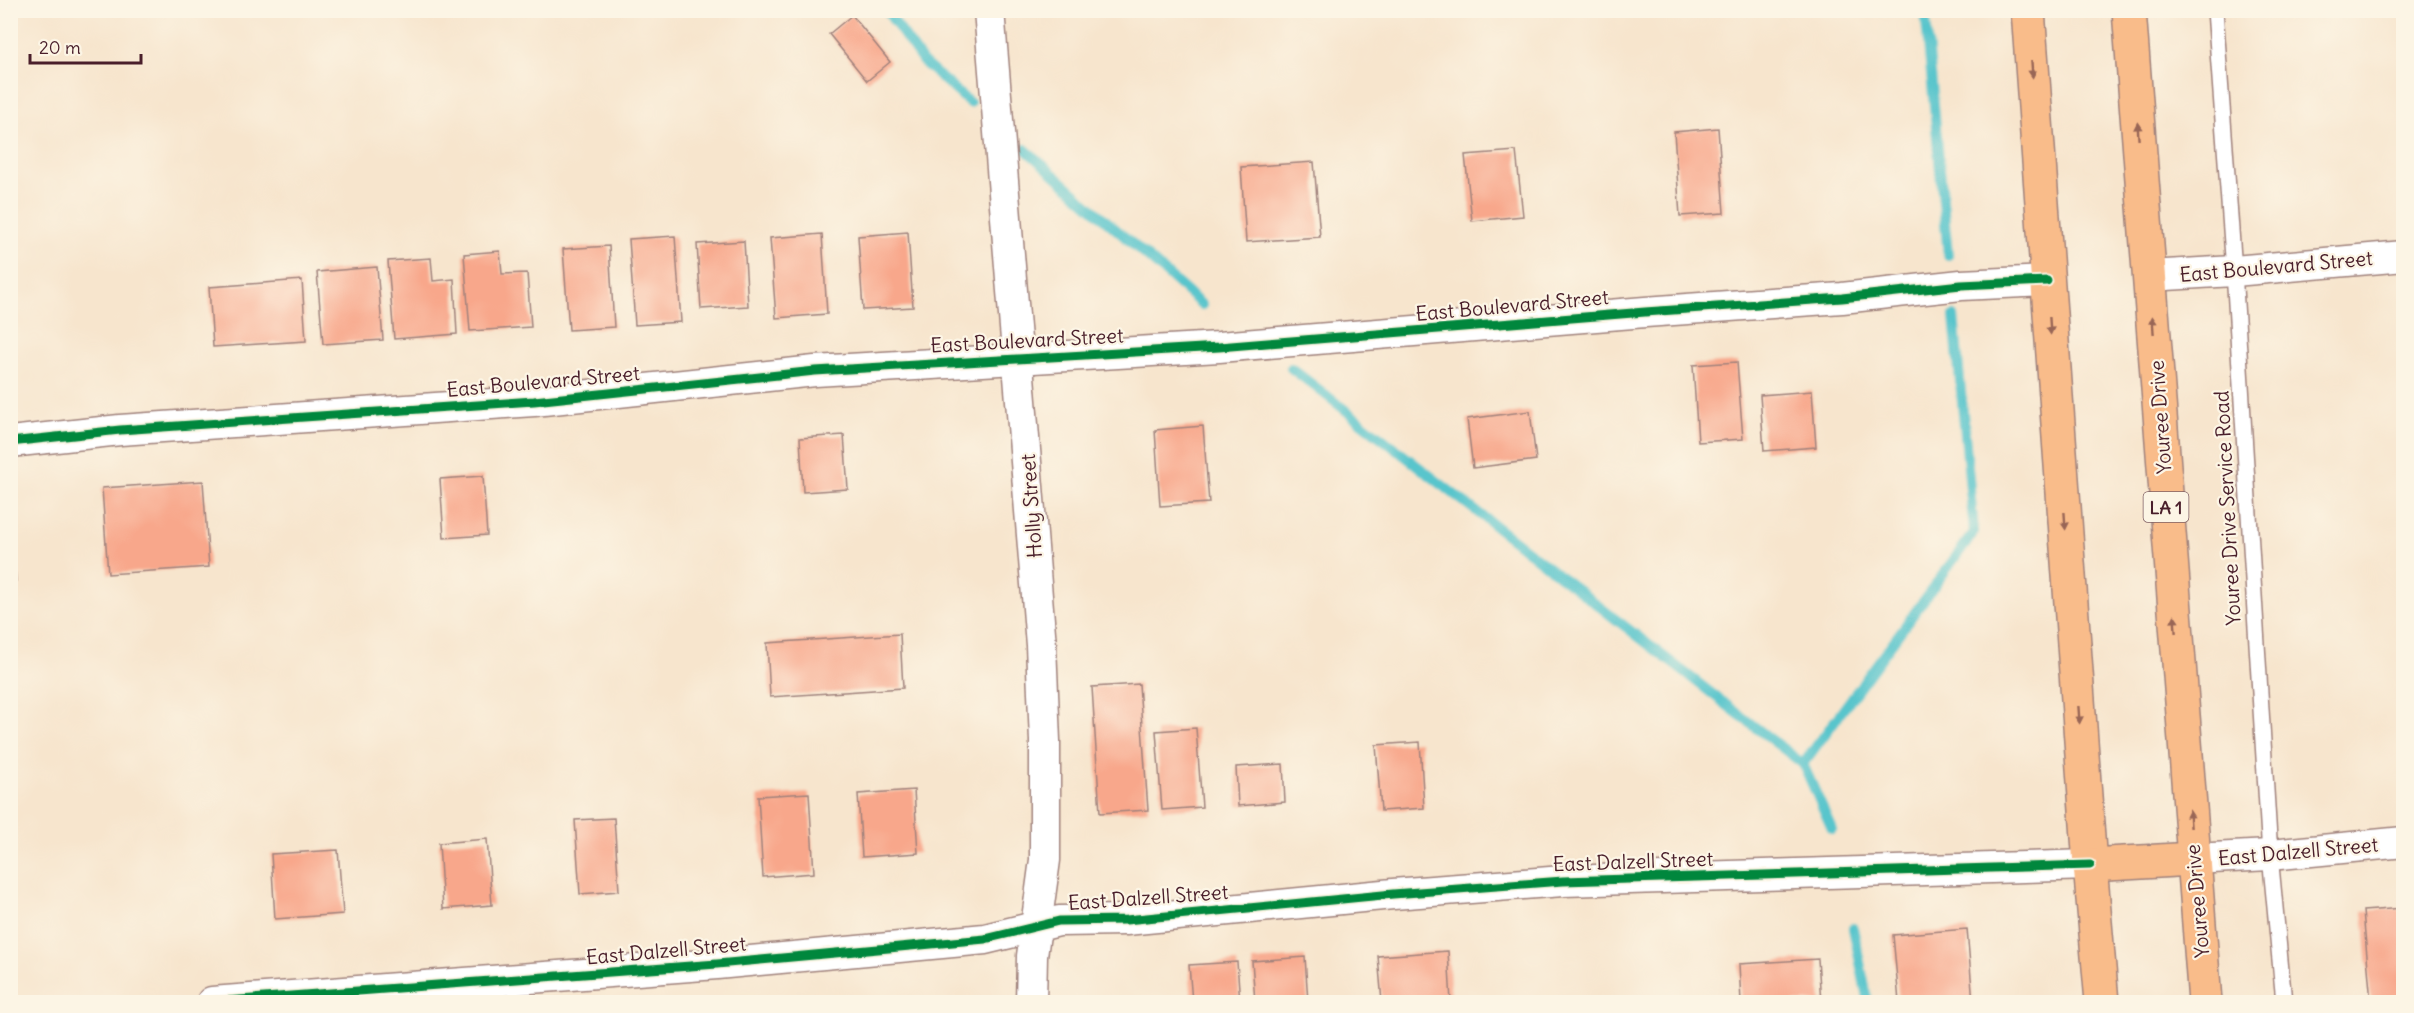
<svg xmlns="http://www.w3.org/2000/svg" width="2414" height="1013" font-family="Delius,sans-serif">
<rect width="100%" height="100%" fill="#fcf5e5"/>
<filter id="ink" filterUnits="userSpaceOnUse"><feTurbulence type="fractalNoise" baseFrequency=".0167" numOctaves="2"/><feDisplacementMap in="SourceGraphic" scale="12" xChannelSelector="R" yChannelSelector="G"/><feConvolveMatrix kernelMatrix="1 2 1 2 8 2 1 2 1" color-interpolation-filters="sRGB"/></filter>
<filter id="wash" filterUnits="userSpaceOnUse"><feTurbulence type="fractalNoise" baseFrequency=".008" numOctaves="4" result="noise"/><feDisplacementMap in="SourceGraphic" scale="24" xChannelSelector="R" yChannelSelector="G"/><feGaussianBlur stdDeviation="1.35" result="paint"/><feColorMatrix in="noise" values="0 0 0 0 0 0 0 0 0 0 0 0 0 0 0 0 0 1.4 0 .05"/><feComposite in="paint" operator="in"/></filter>
<g filter="url(#wash)">
<rect width="100%" height="100%" fill="#f7e5cd"/>
<g fill="none" stroke-linecap="round" stroke-linejoin="round">
<g stroke="#58c5cc" stroke-width="10">
<path d="M886 10 923 62 970 103"/>
<path d="M1925 10 1948 255"/>
<path d="M1025 149 1202 305"/>
<path d="M1291 368 1803 764 1832 829"/>
<path d="M1803 764 1974 532 1954 316"/>
<path d="M1853 928 1868 1002"/>
</g>
</g>
<g id="blocks">
<g fill="#f8a78b">
<path d="M852 15 890 62 867 81 829 34Z"/>
<path d="M1718 128 1724 213 1680 216 1674 132Z"/>
<path d="M1516 151 1523 216 1472 221 1465 155Z"/>
<path d="M1314 162 1320 237 1246 242 1241 167Z"/>
<path d="M908 232 913 307 863 310 858 236Z"/>
<path d="M822 234 827 314 776 318 770 238Z"/>
<path d="M675 236 681 322 635 325 629 239Z"/>
<path d="M744 241 748 306 701 309 697 244Z"/>
<path d="M609 246 614 327 569 330 563 249Z"/>
<path d="M500 251 502 274 527 273 531 327 470 331 464 254Z"/>
<path d="M431 258 433 281 454 279 457 334 394 339 388 261Z"/>
<path d="M377 267 383 340 323 344 317 272Z"/>
<path d="M302 280 306 341 213 347 209 287Z"/>
<path d="M1737 362 1743 439 1698 442 1693 365Z"/>
<path d="M1812 391 1816 447 1764 451 1760 395Z"/>
<path d="M1530 411 1536 460 1473 468 1467 419Z"/>
<path d="M1203 426 1209 503 1160 506 1155 430Z"/>
<path d="M844 435 848 489 803 492 800 438Z"/>
<path d="M483 476 487 535 444 538 440 479Z"/>
<path d="M203 481 209 567 108 574 102 488Z"/>
<path d="M10 529H12L16 581H10Z"/>
<path d="M900 634 903 688 770 697 767 643Z"/>
<path d="M1139 684 1148 810 1100 813 1092 687Z"/>
<path d="M1196 728 1202 807 1162 810 1156 731Z"/>
<path d="M1420 742 1424 808 1381 811 1376 745Z"/>
<path d="M1283 764 1285 802 1238 806 1236 767Z"/>
<path d="M914 790 918 853 862 857 858 794Z"/>
<path d="M809 793 814 873 763 877 758 796Z"/>
<path d="M614 818 619 891 580 894 575 820Z"/>
<path d="M487 839 492 905 443 909 439 843Z"/>
<path d="M338 850 343 914 275 919 271 854Z"/>
<path d="M2404 908V1002H2371L2363 911Z"/>
<path d="M1967 929 1973 1002H1899L1893 935Z"/>
<path d="M1448 951 1451 1002H1382L1378 956Z"/>
<path d="M1305 957 1308 1002H1255L1252 961Z"/>
<path d="M1818 959 1821 1002H1741L1739 964Z"/>
<path d="M1237 962 1240 1002H1192L1189 965Z"/>
</g>
</g>
</g>
<g filter="url(#ink)">
<use href="#blocks" fill-opacity="0" stroke="#a0827c" stroke-width="1.5"/>
<g fill="none" stroke-linecap="round" stroke-linejoin="round">
<defs>
<path id="service" d="M2215 10 2234 271 2270 855 2284 1002"/>
<g id="minor">
<path d="M989 10 1041 645 1045 741V860L1032 956 1031 1002"/>
<path d="M2149 276 2234 271 2404 256"/>
<path d="M10 442 120 430 534 401 815 371 1219 347 1645 312 1842 298 1961 285 2047 281"/>
<path d="M2193 859 2270 855 2404 842"/>
<path d="M212 1002 717 964 985 939 1059 921 1126 920 1393 894 1563 881 2090 865"/>
</g>
<g id="primary">
<path d="M2028 10 2090 865 2102 1002"/>
<path d="M2129 10 2205 1002"/>
<path d="M2090 865 2193 859"/>
</g>
</defs>
<use href="#service" stroke="#a0827c" stroke-width="18"/>
<use href="#minor" stroke="#a0827c" stroke-width="33"/>
<use href="#primary" stroke="#a0827c" stroke-width="36"/>
<use href="#service" stroke="#fff" stroke-width="15"/>
<use href="#minor" stroke="#fff" stroke-width="30"/>
<use href="#primary" stroke="#f9bc8a" stroke-width="33"/>
<defs>
<g id="cycleway">
<path d="M10 442 120 430 534 401 815 371 1219 347 1645 312 1842 298 1961 285 2047 281"/>
<path d="M212 1002 717 964 985 939 1059 921 1126 920 1393 894 1563 881 2090 865"/>
</g>
</defs>
<use href="#cycleway" stroke="#fcf5e5" stroke-width="13"/>
<use href="#cycleway" stroke="#00873e" stroke-width="9"/>
</g>
<defs><path id="oneway-solid" d="M-6-.8H1V-3.2L6.5 0L1 3.2V.8H-6Z" transform="scale(1.5)"/></defs>
<g fill="#996656">
<use href="#oneway-solid" transform="translate(2032 69) rotate(86)"/>
<use href="#oneway-solid" transform="translate(2138 131) rotate(-94)"/>
<use href="#oneway-solid" transform="translate(2153 325) rotate(-94)"/>
<use href="#oneway-solid" transform="translate(2050 326) rotate(86)"/>
<use href="#oneway-solid" transform="translate(2065 521) rotate(86)"/>
<use href="#oneway-solid" transform="translate(2175 624) rotate(-94)"/>
<use href="#oneway-solid" transform="translate(2079 715) rotate(86)"/>
<use href="#oneway-solid" transform="translate(2190 819) rotate(-94)"/>
</g>
</g>
<g text-anchor="middle" dominant-baseline="central" stroke-width="4.5" stroke-linejoin="round" paint-order="stroke">
<rect fill="#fcf5e5" stroke="#7f5f63" stroke-width="1.5" x="2143.5" y="492" width="45" height="30" rx="4.5"/>
<g font-size="18" font-weight="bold" fill="#4a1f2b">
<text x="2166" y="507">LA 1</text>
</g>
<g font-size="20" fill="#4a1f2b" stroke="#fcf5e5">
<text transform="translate(2276 266) rotate(-5)">East Boulevard Street</text>
<text transform="translate(1512 305) rotate(-5)">East Boulevard Street</text>
<text transform="translate(1027 340) rotate(-3)">East Boulevard Street</text>
<text transform="translate(543 381) rotate(-5)">East Boulevard Street</text>
<text transform="translate(2160 417) rotate(-94)">Youree Drive</text>
<text transform="translate(1031 506) rotate(-94)">Holly Street</text>
<text transform="translate(2227 508) rotate(-93)">Youree Drive Service Road</text>
<text transform="translate(2298 851) rotate(-5)">East Dalzell Street</text>
<text transform="translate(1633 861) rotate(-2)">East Dalzell Street</text>
<text transform="translate(1148 897) rotate(-4)">East Dalzell Street</text>
<text transform="translate(2197 901) rotate(-95)">Youree Drive</text>
<text transform="translate(666 950) rotate(-5)">East Dalzell Street</text>
</g>
</g>
<rect width="2414" height="1013" fill="none" stroke="#fcf5e5" stroke-width="36"/>
<path d="M30 54v9h111v-9" fill="none" stroke="#4a1f2b" stroke-width="3"/>
<text x="39" y="54" font-size="18" fill="#4a1f2b" stroke="#fcf5e5" stroke-width="4.5" paint-order="stroke">20 m</text>
</svg>
